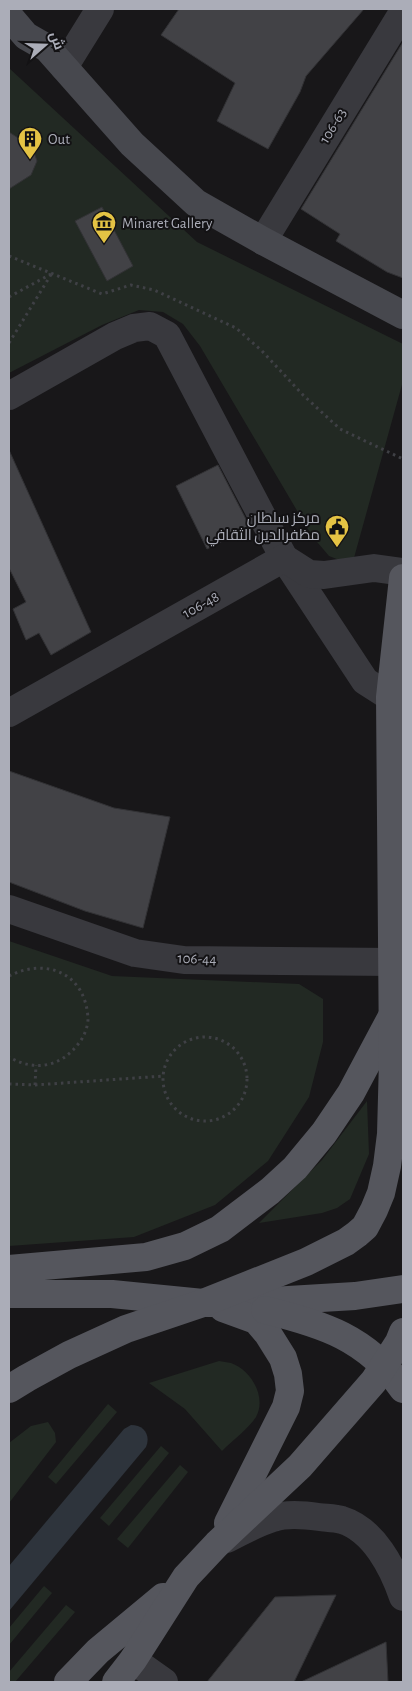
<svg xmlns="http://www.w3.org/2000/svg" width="412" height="1691" font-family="'Alegreya Sans',Cairo,sans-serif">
<rect width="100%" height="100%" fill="#181719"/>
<g fill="#222923">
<path d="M9 68 197 242 403 344V381L352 565 329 556 312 536 200 346 183 324 163 312 139 310 102 325 9 373Z"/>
<path d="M9 941 112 976 299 984 323 999V1042L309 1097 268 1161 215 1205 134 1237 9 1246Z"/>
<path d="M367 1101 369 1154 350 1199 337 1208 322 1213 259 1223 322 1160Z"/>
<path d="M219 1361C223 1362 227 1362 231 1363 251 1370 267 1397 256 1417 249 1428 232 1441 222 1451L185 1409 149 1383Z"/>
<path d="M108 1404 117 1412 56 1484 48 1477Z"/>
<path d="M48 1422 55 1433 56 1442 9 1503V1443L31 1426Z"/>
<path d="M161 1446 169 1453 109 1526 100 1518Z"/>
<path d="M180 1465 188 1472 128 1548 117 1539Z"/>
<path d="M44 1586 52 1593 9 1645V1628Z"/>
<path d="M66 1605 75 1612 15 1682H12L9 1680V1672Z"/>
</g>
<path fill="#2e343c" d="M131 1425C144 1425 151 1435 146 1447L9 1611V1566L124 1429Z"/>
<g fill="#424246" stroke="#323235">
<path d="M179 9H364L306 76 300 92 268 149 217 121 235 83 161 35Z"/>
<path d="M403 42V278L387 272 336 241 340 234 301 209Z"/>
<path d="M9 132 32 147 37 161 31 175 9 189Z"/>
<path d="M102 207 133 266 107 281 75 221Z"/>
<path d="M9 450 91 632 51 655 39 633 26 640 13 609 26 602 9 568Z"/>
<path d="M218 465 250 527 207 549 176 486Z"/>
<path d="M9 771 114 808 170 817 143 928 85 911 9 882Z"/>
<path d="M336 1595 294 1682H207L275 1597Z"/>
<path d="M386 1642 388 1682H301Z"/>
</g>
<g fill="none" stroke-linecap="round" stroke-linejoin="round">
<g stroke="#3f4045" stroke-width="3" stroke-dasharray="2.5 4" stroke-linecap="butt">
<path d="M9 256 102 294 131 285 154 290 236 328 262 351 303 395 340 429 403 459"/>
<path d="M9 297 51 274"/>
<path d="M9 343 52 273"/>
<path d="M9 976C46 957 86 973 88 1019 88 1026 84 1037 79 1043 61 1067 35 1072 9 1057"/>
<circle cx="205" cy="1079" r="42"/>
<path d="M9 1084 35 1085 164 1076"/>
<path d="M35 1085 36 1065"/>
</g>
<g stroke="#39393e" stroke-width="28">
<path d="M64 67 100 9"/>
<path d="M263 241 403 12"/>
<path d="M9 396 115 336 134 328 150 326 167 335 284 558 365 681 390 697"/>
<path d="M9 713 284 558 309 574 324 575 374 568 403 572"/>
<path d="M9 909 135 953 184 960 393 962"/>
<path d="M227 1539C242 1531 257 1523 273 1518 287 1513 305 1515 319 1517 327 1518 335 1518 342 1520 374 1530 393 1568 403 1597"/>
<path d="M133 1660 164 1682"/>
</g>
<path stroke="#47484e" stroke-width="28" d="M9 16 26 36 47 48 132 144 196 203 263 241 403 315"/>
<g stroke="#55565d" stroke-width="28">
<path d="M9 1269 146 1257 185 1246 220 1229 270 1191 295 1168 324 1133 351 1093 391 1018"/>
<path d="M9 1294H112L203 1303H237L355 1296 403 1289"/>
<path d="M223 1308 256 1320 268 1334 283 1358 288 1374 290 1391 286 1407 228 1523"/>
<path d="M265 1310C323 1324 367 1338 403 1389"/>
<path d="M9 1389 27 1378 69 1355 126 1329 203 1303 306 1262 346 1242 357 1234 365 1227 374 1210 381 1193 387 1166 391 1134 393 1060 390 697 403 578"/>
<path d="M68 1682 98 1651 163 1597"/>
<path d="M116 1682 133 1660 186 1577 217 1544 300 1466 374 1381 399 1342 403 1332"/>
</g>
</g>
<defs>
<symbol id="building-pin" viewBox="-11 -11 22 30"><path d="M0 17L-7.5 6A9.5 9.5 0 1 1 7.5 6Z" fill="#e4c344" stroke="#131214"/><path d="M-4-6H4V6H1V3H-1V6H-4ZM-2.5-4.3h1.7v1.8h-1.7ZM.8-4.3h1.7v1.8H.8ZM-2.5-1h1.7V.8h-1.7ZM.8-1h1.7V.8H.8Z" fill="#111"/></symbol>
<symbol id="museum-pin" viewBox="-11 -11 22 30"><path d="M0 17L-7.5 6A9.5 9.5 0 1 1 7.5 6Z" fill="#e4c344" stroke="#131214"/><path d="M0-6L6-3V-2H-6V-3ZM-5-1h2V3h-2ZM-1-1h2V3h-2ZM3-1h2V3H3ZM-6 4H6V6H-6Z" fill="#111"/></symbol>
<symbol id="civic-pin" viewBox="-11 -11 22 30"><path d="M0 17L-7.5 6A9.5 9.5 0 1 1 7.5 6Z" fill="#e4c344" stroke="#131214"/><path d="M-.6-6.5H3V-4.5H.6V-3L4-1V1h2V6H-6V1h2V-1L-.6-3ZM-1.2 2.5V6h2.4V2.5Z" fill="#111"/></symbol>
</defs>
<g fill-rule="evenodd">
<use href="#building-pin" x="16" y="125" width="28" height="38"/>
<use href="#museum-pin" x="90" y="209" width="28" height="38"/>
<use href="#civic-pin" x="323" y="513" width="28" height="38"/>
</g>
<g text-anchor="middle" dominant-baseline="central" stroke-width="4" stroke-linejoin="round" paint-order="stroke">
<g font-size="15" fill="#abadb8" stroke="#131214">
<text transform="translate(333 126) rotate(-59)">106-63</text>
<text transform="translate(201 605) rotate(-29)">106-48</text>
<text transform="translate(197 959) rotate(2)">106-44</text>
</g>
<g font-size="15" fill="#abadb8" stroke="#131214" text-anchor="start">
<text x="48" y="139">Out</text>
<text x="122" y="223">Minaret Gallery</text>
<text x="320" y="518" text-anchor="end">مركز سلطان<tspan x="320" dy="17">مظفرالدين الثقافي</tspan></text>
</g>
</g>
<rect width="412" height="1691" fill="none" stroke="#abadb8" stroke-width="20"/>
<g transform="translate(45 45) rotate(70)" stroke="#131214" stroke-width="4" paint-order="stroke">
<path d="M0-4L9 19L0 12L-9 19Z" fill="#abadb8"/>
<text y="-8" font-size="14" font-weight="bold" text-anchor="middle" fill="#abadb8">ش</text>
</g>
</svg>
